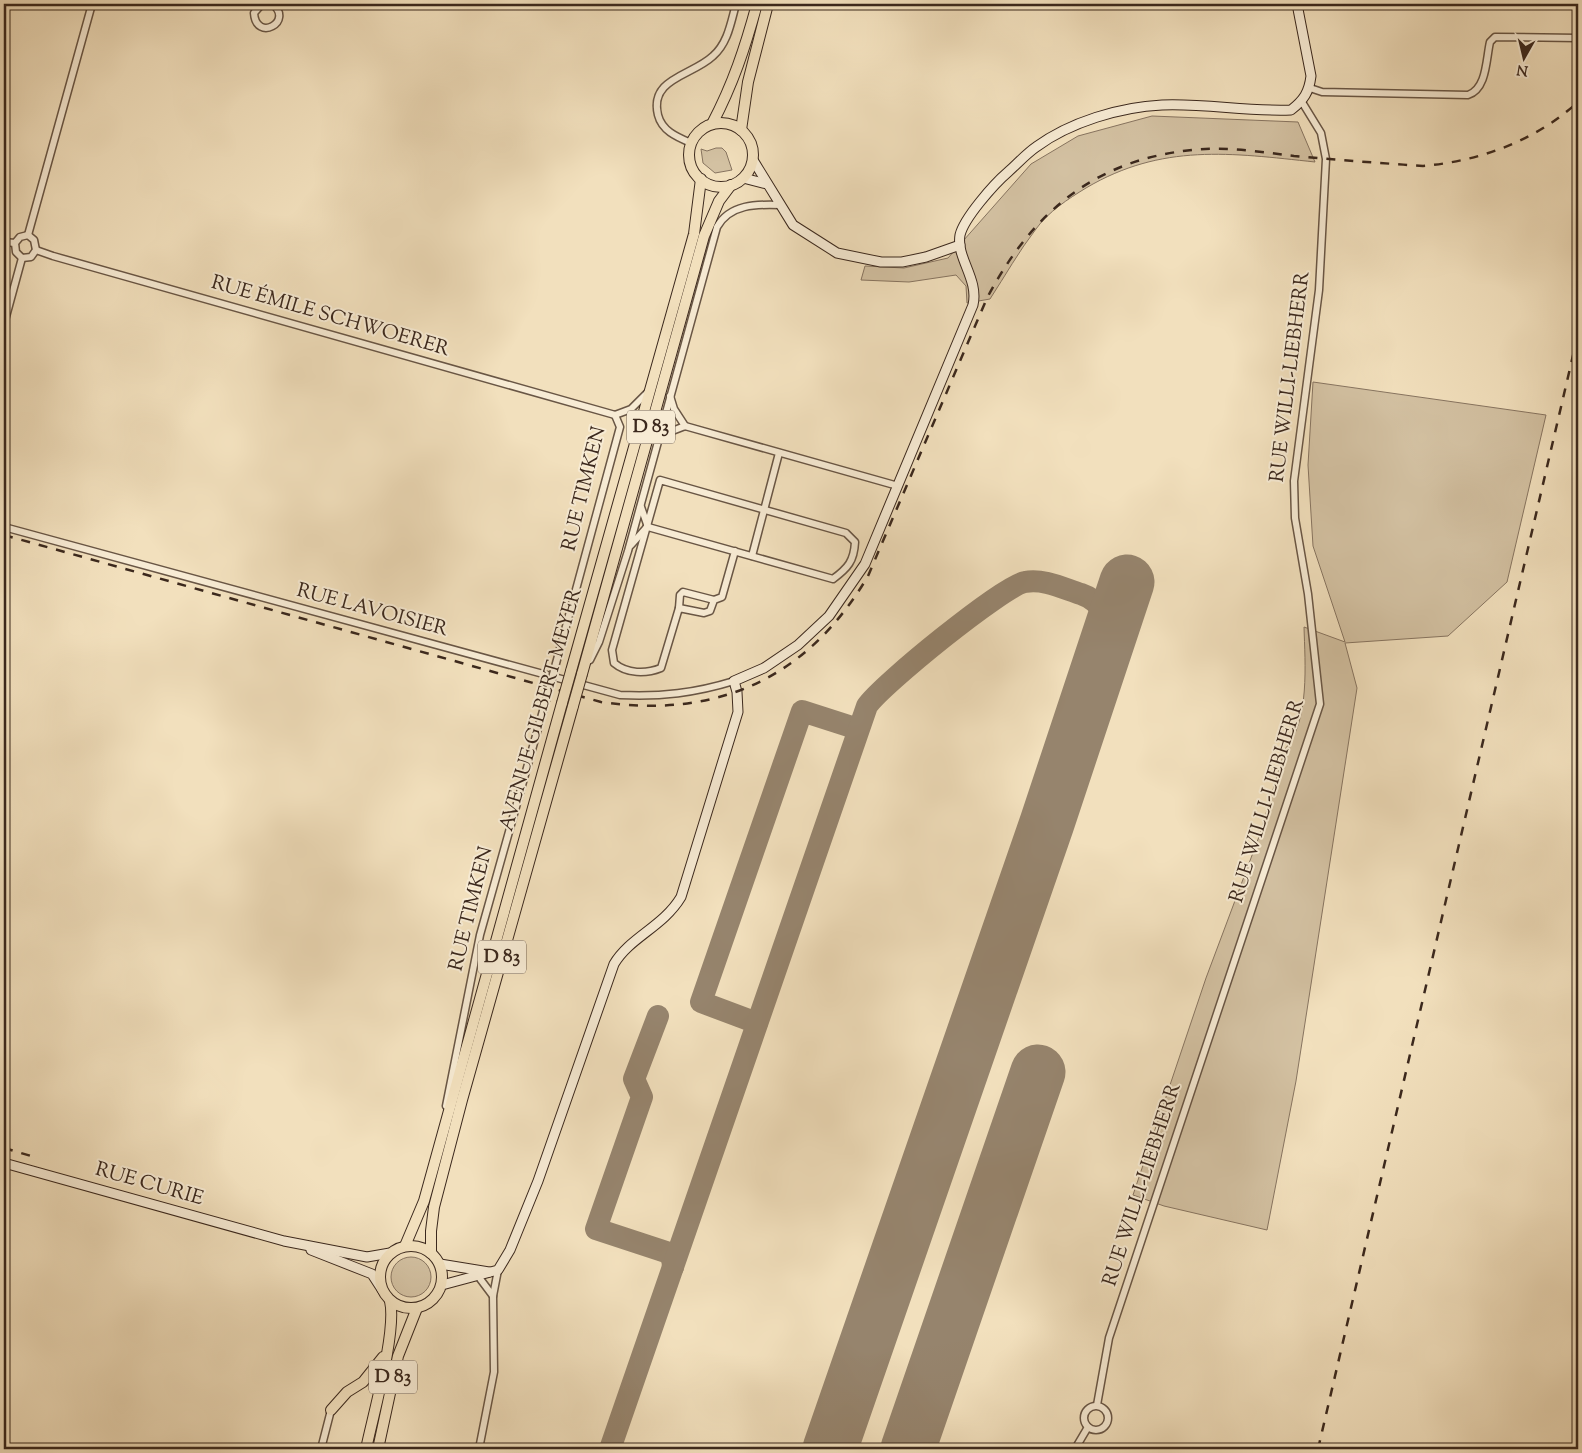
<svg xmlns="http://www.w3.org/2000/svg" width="1582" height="1453" font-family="'Sorts Mill Goudy',serif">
<rect width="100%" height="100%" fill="#f2e0bd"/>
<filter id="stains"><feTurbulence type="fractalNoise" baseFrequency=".004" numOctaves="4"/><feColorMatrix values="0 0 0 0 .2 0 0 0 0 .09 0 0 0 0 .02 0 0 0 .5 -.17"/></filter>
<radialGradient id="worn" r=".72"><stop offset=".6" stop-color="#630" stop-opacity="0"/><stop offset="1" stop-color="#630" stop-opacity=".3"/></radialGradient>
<g fill="#d3c1a2" stroke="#877460">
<path d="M1152 116 1298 122 1315 162C1231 153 1162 143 1086 188 1068 199 1048 212 1036 229 1019 251 1005 276 990 299L967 303 966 286 956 275 909 282 861 280 865 266 904 268 948 258 1031 164 1078 136Z"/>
<path d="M716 148H722L726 152 732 170 715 173 703 163 701 149 707 151Z"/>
<path d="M1313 382 1546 415 1507 582 1448 636 1345 643 1357 688 1296 1081 1267 1230 1164 1206 1133 1195 1206 978 1260 834 1285 749C1310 721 1305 663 1304 627L1345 642 1313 546 1308 465Z"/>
<circle cx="411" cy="1277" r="20"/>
</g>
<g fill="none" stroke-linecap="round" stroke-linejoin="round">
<g stroke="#96846d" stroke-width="22">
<path d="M658 1016 634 1079 642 1097 596 1229 666 1252 672 1257 673 1267"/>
<path d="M757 1023 701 1002 802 711 858 729"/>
<path d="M610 1449 867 706C881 685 1003 586 1025 582 1043 578 1065 589 1081 594 1104 602 1109 621 1107 643"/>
</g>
<g stroke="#96846d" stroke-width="55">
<path d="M830 1449 1047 823 1127 582"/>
<path d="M908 1449 1038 1072"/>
</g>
<defs>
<g id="street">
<path d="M262 4 254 13C256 43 295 21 272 4"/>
<path d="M1310 88 1322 92 1468 95C1487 89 1486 59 1490 42L1495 37 1578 38"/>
<path d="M691 143C677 137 662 131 658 115 649 78 692 76 713 56 728 43 731 22 736 4"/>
<path d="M28 235 92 4"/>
<path d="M4 242 15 243"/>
<path d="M36 250 53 256 615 415"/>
<path d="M22 258 31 257 36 250 34 240 28 235"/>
<path d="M22 258 16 252 15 243 20 237 28 235"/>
<path d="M4 324 22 258"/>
<path d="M670 396 674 409 685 426"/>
<path d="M615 415 631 409 649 391"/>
<path d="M685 426 898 486"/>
<path d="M659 440 667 433 685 426"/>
<path d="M641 507 648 527"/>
<path d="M4 527 620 695C661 697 695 693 734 681"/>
<path d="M648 527 833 579C848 568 854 561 855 542L846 533 660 480 612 650 614 663C627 674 646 674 661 668L679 608 704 613 710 611 714 600 722 597 735 551"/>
<path d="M631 545 647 527"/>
<path d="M752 556 779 453"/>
<path d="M679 608 680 595 683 592 714 600"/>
<path d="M590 660 599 642 628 551 717 227C730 204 756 204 781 205"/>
<path d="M555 667 620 427 615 415"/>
<path d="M446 1106 480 935 546 700"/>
<path d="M478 1276 493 1296"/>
<path d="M1097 1405 1109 1338 1320 704 1308 594 1295 518 1294 481 1319 290 1326 159 1321 133 1302 102"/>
<circle cx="1096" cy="1418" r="12"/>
<path d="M321 1449 331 1410"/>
<path d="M479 1449 494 1372 493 1296 498 1270"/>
<path d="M1075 1449 1088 1427"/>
</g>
<g id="secondary">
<path d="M753 160 793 225 837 253 881 262H902L926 257 960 245"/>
<path d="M743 178 767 184"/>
<path d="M4 1163 284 1241 367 1257 390 1253"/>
<path d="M311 1250 372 1274 383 1291"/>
<path d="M440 1264 489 1272"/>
<path d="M442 1285 498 1270 510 1250 538 1181 614 964C630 937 663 927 681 897L738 712 737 692 734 681 764 668 798 645 829 616 865 564 973 305C979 279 956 258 960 235 964 218 994 184 1008 172 1017 164 1026 154 1036 147 1070 122 1120 107 1162 105 1205 103 1248 112 1291 110 1304 100 1309 92 1311 76L1297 4"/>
</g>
<g id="primary">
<circle cx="721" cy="155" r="32"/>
<path d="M712 124C733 84 745 48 757 4"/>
<path d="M741 130 748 82 768 4"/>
<path d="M571 671 694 234 701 179"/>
<path d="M582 674 704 236 719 201 731 185"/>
<circle cx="411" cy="1277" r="31"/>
<path d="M405 1246 424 1201 562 703"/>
<path d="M431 1253V1231L434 1207 462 1100 573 706"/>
<path d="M331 1410 347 1392 363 1382 383 1357"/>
<path d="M366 1449C373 1415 397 1331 390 1301"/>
<path d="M378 1449 398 1356 417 1308"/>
</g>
</defs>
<use href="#street" stroke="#695645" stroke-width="9"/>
<use href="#secondary" stroke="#3b281d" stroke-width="11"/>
<use href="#primary" stroke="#3b281d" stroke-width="12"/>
<use href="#street" stroke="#f7ebd4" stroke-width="6"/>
<use href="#secondary" stroke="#f7ebd4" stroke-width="9"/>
<use href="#primary" stroke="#f2e0bd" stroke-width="10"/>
<g stroke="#3b281d" stroke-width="2.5" stroke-dasharray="9 9" stroke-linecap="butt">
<path d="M4 535 601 702C718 719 808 678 868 576L987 298C1032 213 1094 160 1192 150 1226 146 1261 152 1294 156 1337 160 1380 163 1423 166 1480 161 1535 141 1578 102"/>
<path d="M4 1148 31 1156"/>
<path d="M1318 1449 1578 334"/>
</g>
<defs>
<path id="street-bridge" d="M546 700 555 667"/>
<g id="primary-bridge">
<path d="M562 703 571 671"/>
<path d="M573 706 582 674"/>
</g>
</defs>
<use href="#street-bridge" stroke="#695645" stroke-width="9" stroke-linecap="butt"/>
<use href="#primary-bridge" stroke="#3b281d" stroke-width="12" stroke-linecap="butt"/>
<use href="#street-bridge" stroke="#f7ebd4" stroke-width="6"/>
<use href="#primary-bridge" stroke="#f2e0bd" stroke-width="10"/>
</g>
<g text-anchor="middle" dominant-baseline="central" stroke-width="4" stroke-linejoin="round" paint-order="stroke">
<g fill="#f7ebd4" stroke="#736254" stroke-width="1">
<rect x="627" y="410.5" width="48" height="33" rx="4"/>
<rect x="478" y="940.5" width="48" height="33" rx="4"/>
<rect x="369" y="1360.5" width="48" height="33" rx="4"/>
</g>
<g font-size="19" font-weight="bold" fill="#3b281d">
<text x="651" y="427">D 83</text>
<text x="502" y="957">D 83</text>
<text x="393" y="1377">D 83</text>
</g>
<g font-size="20" fill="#3b281d" stroke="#f7ebd4">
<text transform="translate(330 317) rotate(16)">RUE ÉMILE SCHWOERER</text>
<text transform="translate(1291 377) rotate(-83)">RUE WILLI-LIEBHERR</text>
<text transform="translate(585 489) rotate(-76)">RUE TIMKEN</text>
<text transform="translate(372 611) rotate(15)">RUE LAVOISIER</text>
<text transform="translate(542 710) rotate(-74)">AVENUE GILBERT MEYER</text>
<text transform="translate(1268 801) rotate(-73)">RUE WILLI-LIEBHERR</text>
<text transform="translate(472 909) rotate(-76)">RUE TIMKEN</text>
<text transform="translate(149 1185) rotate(16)">RUE CURIE</text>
<text transform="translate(1143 1185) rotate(-72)">RUE WILLI-LIEBHERR</text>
</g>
</g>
<rect width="1582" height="1453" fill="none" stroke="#f2e0bd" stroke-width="20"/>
<rect x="5" y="5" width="1572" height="1443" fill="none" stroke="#3b281d" stroke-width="2.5"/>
<rect x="10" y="10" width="1562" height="1433" fill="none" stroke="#3b281d"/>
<g transform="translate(1524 58) rotate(188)" stroke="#f7ebd4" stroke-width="4" paint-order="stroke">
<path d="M0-4L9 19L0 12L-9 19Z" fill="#3b281d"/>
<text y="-8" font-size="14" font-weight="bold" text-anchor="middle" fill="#3b281d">N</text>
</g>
<rect width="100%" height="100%" filter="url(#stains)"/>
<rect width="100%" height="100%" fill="url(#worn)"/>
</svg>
